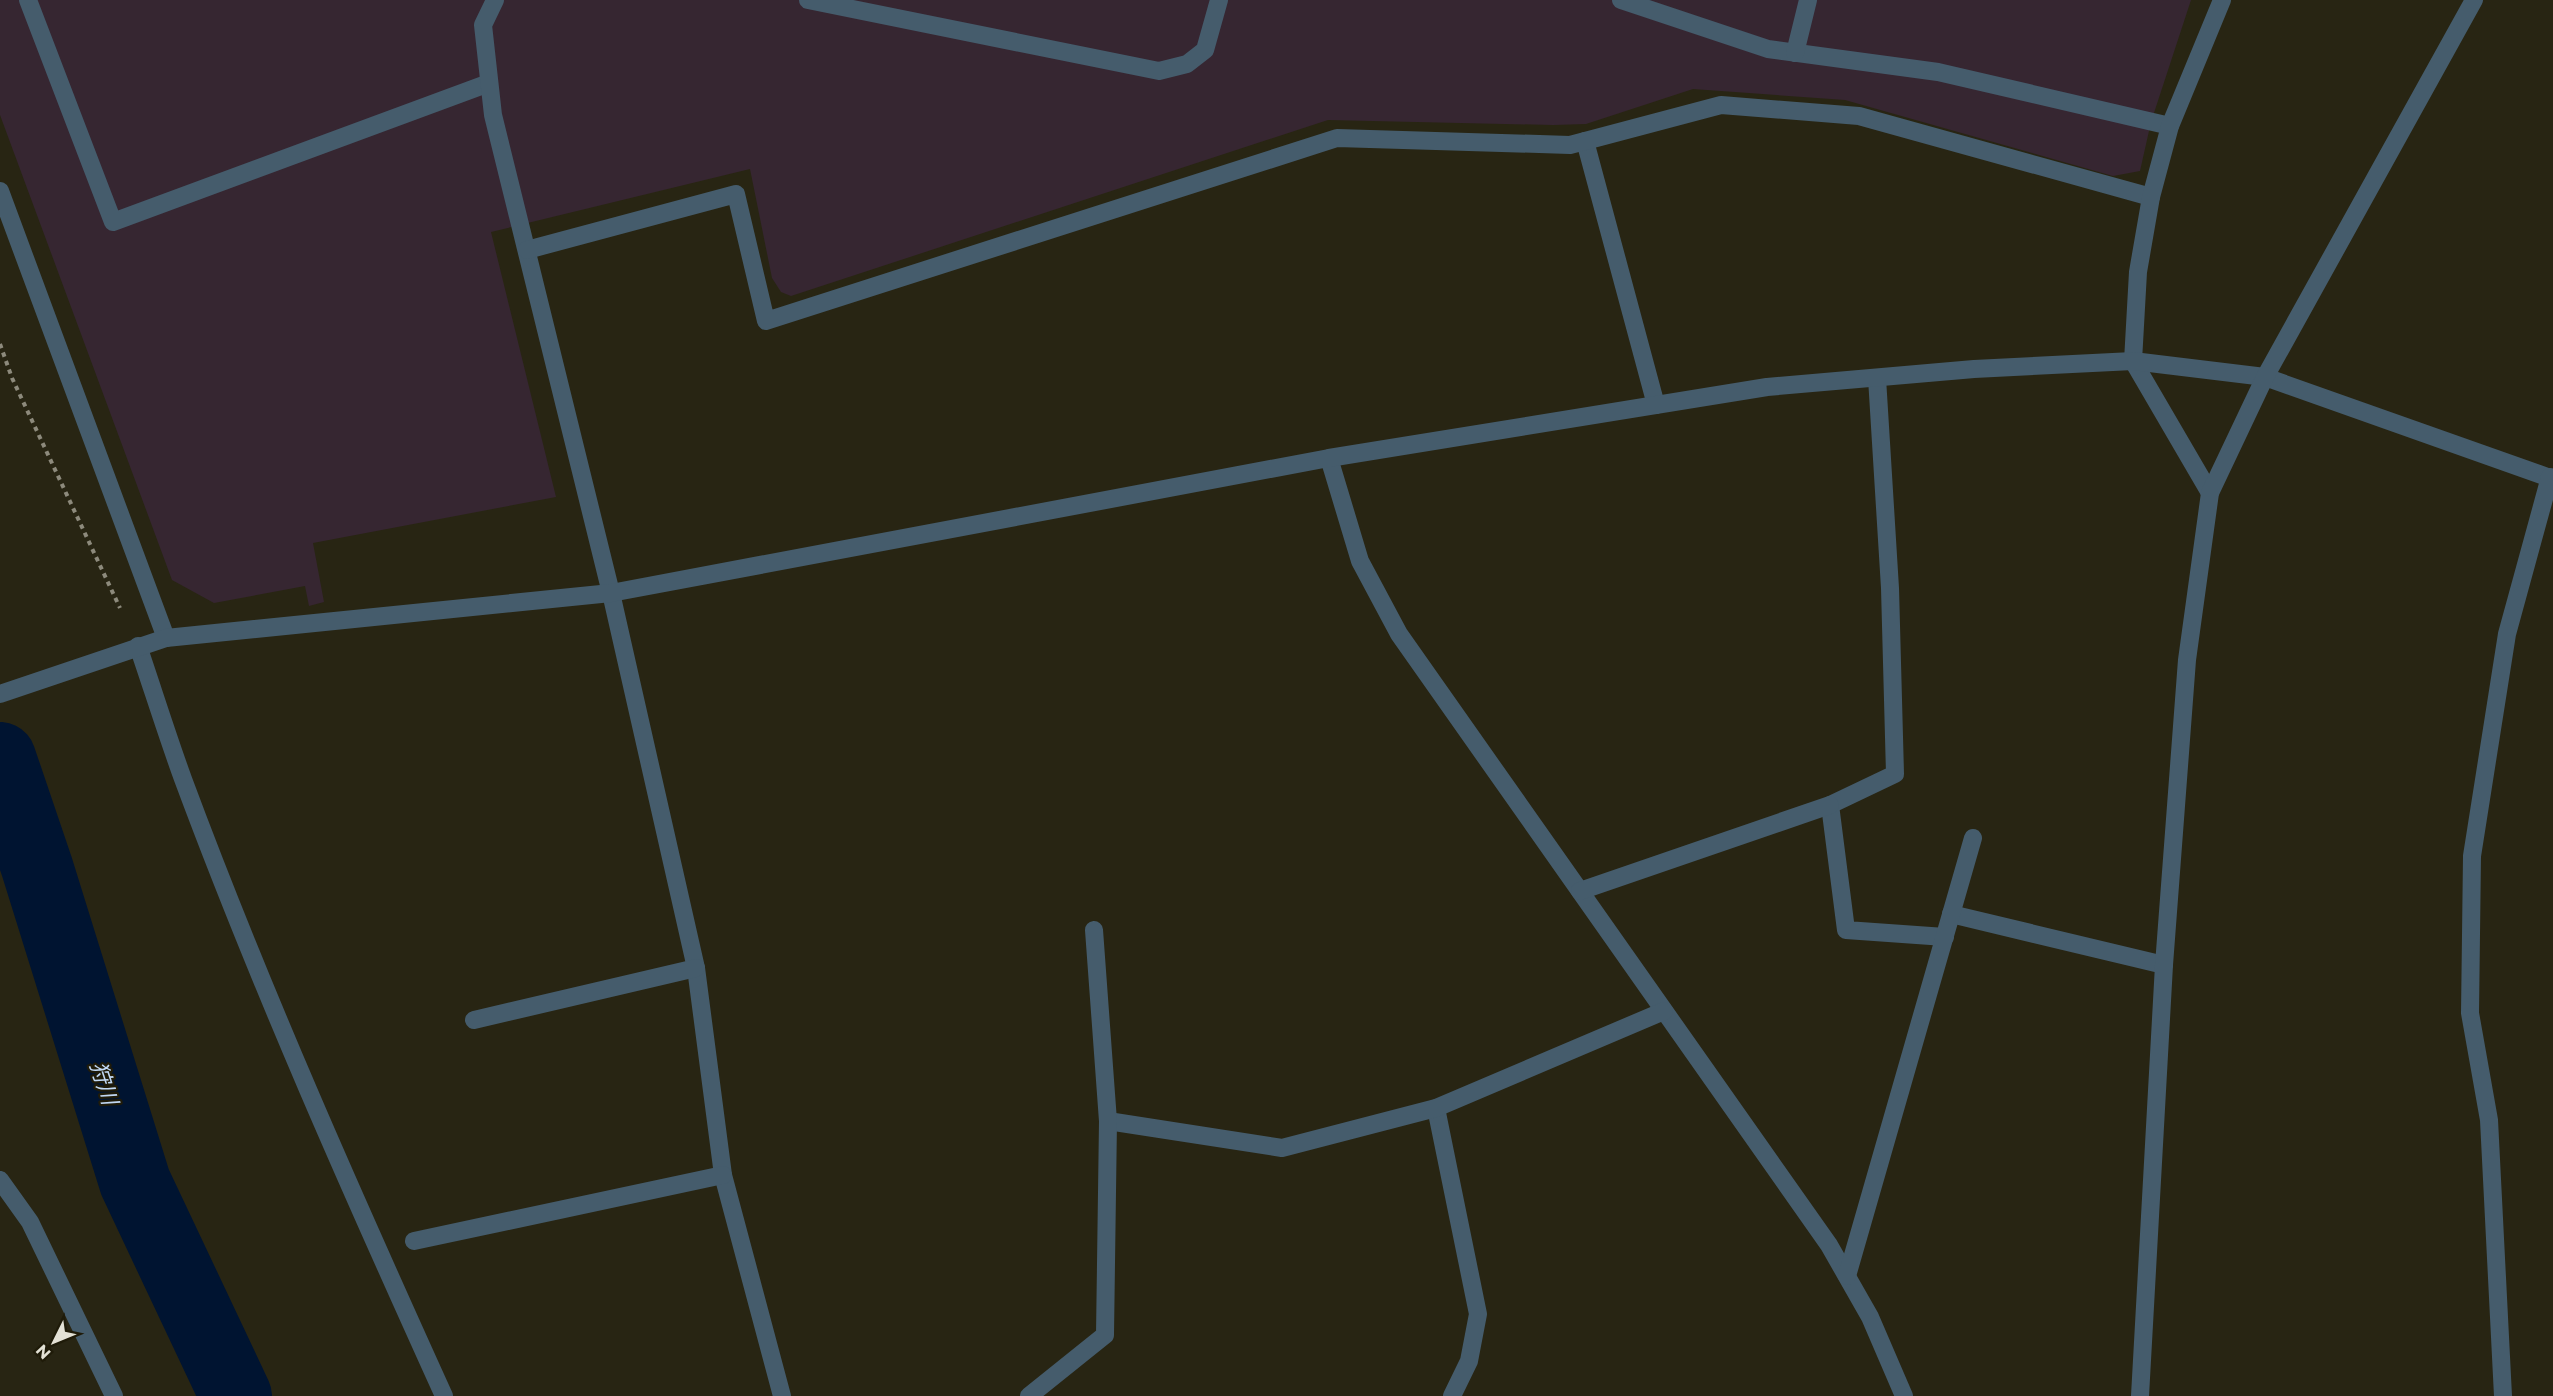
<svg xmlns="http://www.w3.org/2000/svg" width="2553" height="1396" font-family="Montserrat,'Noto Sans JP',sans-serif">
<rect width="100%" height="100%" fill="#282513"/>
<path fill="#362631" d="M0 0H2191L2151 122 2140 171 2113 176 1845 100 1693 89 1586 124 1553 125 1328 120 791 296 781 292 772 278 750 169 491 232 556 497 313 543 324 602 309 606 305 586 214 603 172 580 0 115Z"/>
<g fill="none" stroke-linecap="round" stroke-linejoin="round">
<path stroke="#001431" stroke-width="72" d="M0 758 37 867 135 1182 236 1396"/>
<path stroke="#8d8a7c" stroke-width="4" stroke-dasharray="4.5 4.5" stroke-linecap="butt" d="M0 344 12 378 120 608"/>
<g stroke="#455c6c" stroke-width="18">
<path d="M28 0 113 222 489 83"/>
<path d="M495 0 483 25 493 115 611 593 696 968 723 1175 782 1396"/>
<path d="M808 0 1159 71 1187 64 1205 50 1219 0"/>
<path d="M1621 0 1768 49 1938 72 2170 126"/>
<path d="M1795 53 1808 0"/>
<path d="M1585 141 1656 405"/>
<path d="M0 191 166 638"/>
<path d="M527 250 736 194 766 321 1337 138 1570 145 1721 105 1859 116 2151 197"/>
<path d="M1877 378 1890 588 1895 774 1830 805 1846 930 1945 937"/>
<path d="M1329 458 1360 561 1399 634 1829 1245 1870 1317 1904 1396"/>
<path d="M2210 493 2133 361 2138 272 2151 197 2170 126 2222 0"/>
<path d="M138 646C153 690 167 735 183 779 261 989 352 1193 444 1396"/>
<path d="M0 694 166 638 611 593 1329 458 1767 387 1974 369 2133 361 2265 377 2553 479"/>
<path d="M1580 891 1830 805"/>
<path d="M1951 914 2164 965"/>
<path d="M474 1020 696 968"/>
<path d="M1436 1108 1478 1314 1469 1361 1452 1396"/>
<path d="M1108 1121 1282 1148 1436 1108 1664 1011"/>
<path d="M0 1180 30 1222 114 1396"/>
<path d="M414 1241 723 1175"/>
<path d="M1847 1276 1973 838"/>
<path d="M1029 1396 1105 1335 1108 1121 1094 930"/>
<path d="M2140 1396 2164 965 2187 660 2210 493 2265 377 2474 0"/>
<path d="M2503 1396 2489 1120 2470 1013 2472 856 2507 634 2550 477"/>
</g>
</g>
<g text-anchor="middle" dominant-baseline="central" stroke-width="4.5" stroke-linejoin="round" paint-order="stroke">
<g font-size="22" font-style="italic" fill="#c1d8f4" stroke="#1f1b09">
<text transform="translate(104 1083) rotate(72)">狩川</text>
</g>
</g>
<g transform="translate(54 1342) rotate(227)" stroke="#1f1b09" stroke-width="4.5" paint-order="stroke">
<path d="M0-4.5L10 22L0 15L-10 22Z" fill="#e3e1d5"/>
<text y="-9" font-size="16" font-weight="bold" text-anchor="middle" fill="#e3e1d5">N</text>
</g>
</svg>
